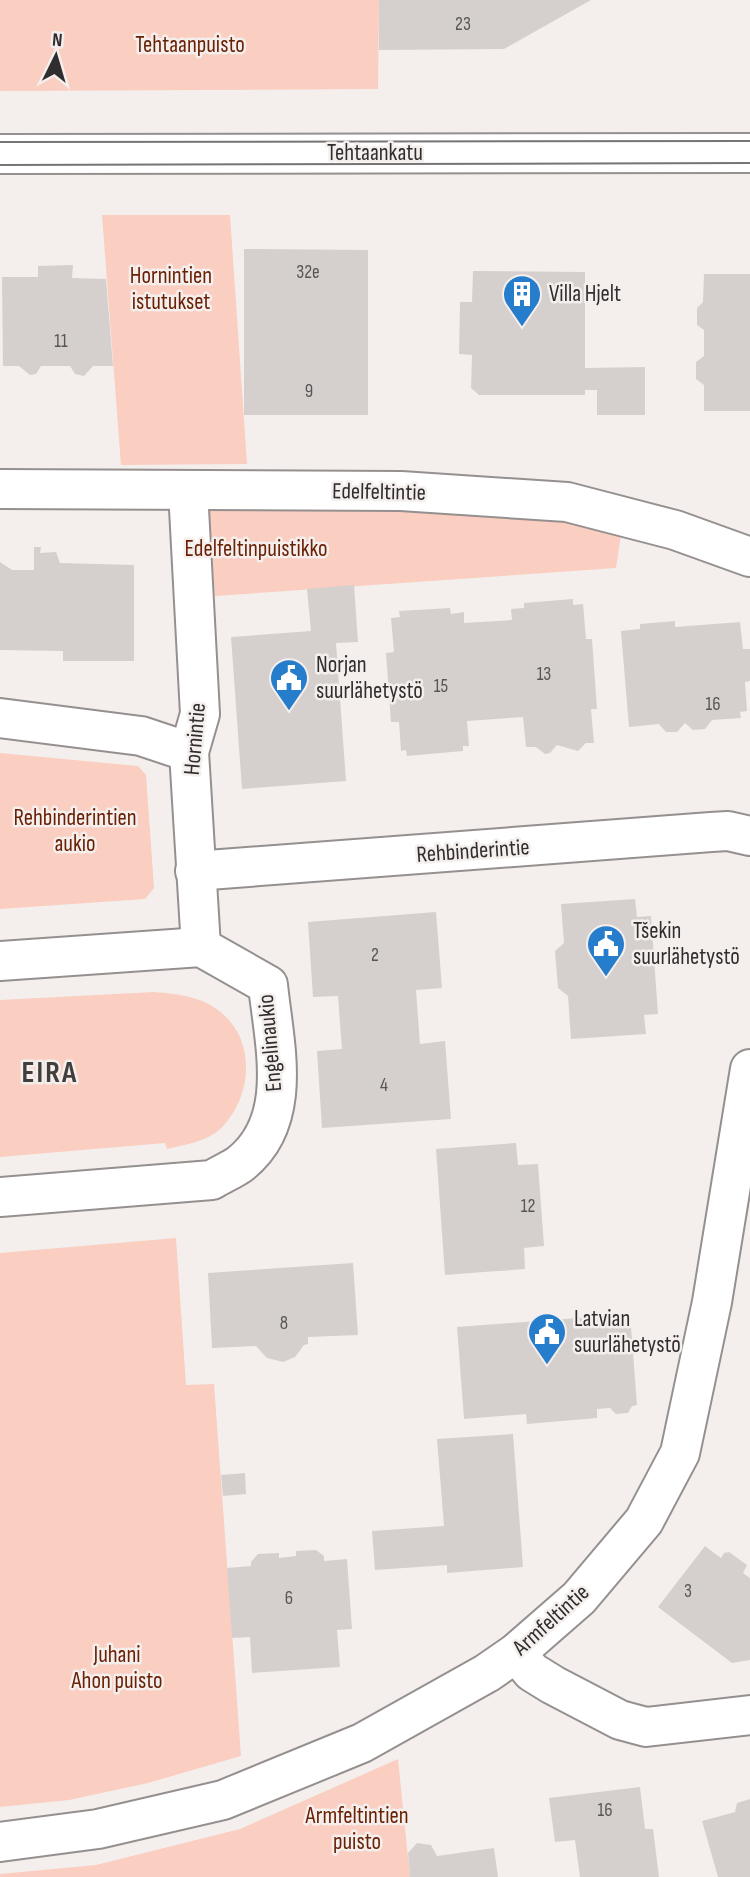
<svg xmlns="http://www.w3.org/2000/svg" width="750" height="1877" font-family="'Sofia Sans Condensed',sans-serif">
<rect width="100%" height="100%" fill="#f4efed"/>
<g fill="#facec0">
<path d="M0 0H379L378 89 0 91Z"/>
<path d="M102 215H230L247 464 121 465Z"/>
<path d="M213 506 402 507 568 519 621 535 616 568 215 596 209 512Z"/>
<path d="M0 753 138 766 146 775 154 888 145 899 0 909Z"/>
<path d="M154 992C179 994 205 997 224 1015 258 1046 250 1103 218 1131 204 1142 183 1145 167 1149L165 1143 0 1157V1000Z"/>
<path d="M176 1238 186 1385 214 1384 241 1756 148 1783 69 1800 0 1807V1253Z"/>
<path d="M398 1759 410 1877H0V1874L96 1865 240 1829Z"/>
</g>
<g fill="#d5d0ce">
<path d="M379 0H591L504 49 379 50Z"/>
<path d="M244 249 368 250V415H244Z"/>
<path d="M73 265 72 278 106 279 113 366H93L84 376 75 374 70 366H41L36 374 30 375 19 366H3L2 277H38V266Z"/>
<path d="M473 271 585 272V368L645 367V415H597V390H585V395H479L471 388 472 355 459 354 460 302H472Z"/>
<path d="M704 274H750V411H704V385L696 379V362L704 356V330L697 325V308L703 302Z"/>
<path d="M34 547H41L40 553 56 552 60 563 134 565V661H63V651L0 650V562L12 570H34Z"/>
<path d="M354 585 358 642 336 643 346 781 242 789 231 637 311 631 307 589Z"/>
<path d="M573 599V605L583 604 586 639H592L597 709H591L594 743H586L578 751 557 745 550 753 545 754 536 747H526L523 717 467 721 469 746H463V751L407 756 406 750 401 751 399 722H391L386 653 394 652 391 618 400 617 399 611 450 608 451 614 464 612V623L512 620 511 609 524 608V603Z"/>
<path d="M675 621V627L740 622 743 649H750V681L745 682 747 711 740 712 741 718 712 720 705 729 693 730 685 723 677 732H666L659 724 629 727 621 631 640 629V624Z"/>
<path d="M635 899 637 917 651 916 658 1014 644 1015 646 1034 571 1039 568 996 558 988 555 951 564 943 561 904Z"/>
<path d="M436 912 442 988 416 990 420 1044 445 1041 451 1119 322 1128 317 1051 342 1049 340 1023 338 996 313 997 308 922Z"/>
<path d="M516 1143 518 1165 538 1164 544 1246 524 1248 525 1269 445 1275 436 1149Z"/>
<path d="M353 1263 358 1335 308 1337V1344L304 1345 295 1357 283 1362 267 1358 256 1346 212 1348 208 1273Z"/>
<path d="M630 1314 637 1405 632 1406 628 1413 616 1414 610 1408 597 1409V1418L527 1424 526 1414 464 1419 457 1327Z"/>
<path d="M513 1434 523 1567 447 1573V1565L375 1570 372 1531 444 1526 437 1439Z"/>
<path d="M245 1473 246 1494 223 1496 221 1475Z"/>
<path d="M705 1546 721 1558 724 1553 729 1552 747 1565 743 1573 750 1578V1660L732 1663 658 1607Z"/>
<path d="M316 1550 324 1556V1561L347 1559 352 1629 337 1630 340 1667 252 1673 250 1637 232 1638 227 1568 251 1566V1562L258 1554 279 1553V1558L296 1556V1551Z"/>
<path d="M640 1787 645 1829H653L659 1877H580L575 1840 555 1842 549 1798Z"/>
<path d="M750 1799V1877H718L702 1821 735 1812 737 1803Z"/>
<path d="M417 1843 431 1845 437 1856 494 1848 498 1877H410L408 1853Z"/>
</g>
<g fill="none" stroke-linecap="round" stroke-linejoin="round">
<defs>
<g id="minor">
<path d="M0 154 750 153"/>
<path d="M0 489 401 491 567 502 675 530 750 557"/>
<path d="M188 490 200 714 189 752 201 947"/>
<path d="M0 718 141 736 189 752"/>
<path d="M195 871 711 832 728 831 750 836"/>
<path d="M0 961 201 947 268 985C274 1044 295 1121 240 1164 232 1170 221 1174 212 1180L0 1197"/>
<path d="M516 1653 532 1672 553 1685 620 1720 646 1727 750 1715"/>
<path d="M0 1842 98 1829 223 1800 362 1743 487 1673 516 1653 579 1598 644 1521 680 1453 712 1302 750 1069"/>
</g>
</defs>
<use href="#minor" stroke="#95908f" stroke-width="42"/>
<use href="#minor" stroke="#fff" stroke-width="38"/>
<g stroke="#777473" stroke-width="2">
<path d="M0 142 750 141"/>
<path d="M0 165 750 163"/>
</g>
</g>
<defs>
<symbol id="building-pin" viewBox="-11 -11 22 30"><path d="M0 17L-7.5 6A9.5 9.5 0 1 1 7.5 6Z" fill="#267dcb" stroke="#f4efed"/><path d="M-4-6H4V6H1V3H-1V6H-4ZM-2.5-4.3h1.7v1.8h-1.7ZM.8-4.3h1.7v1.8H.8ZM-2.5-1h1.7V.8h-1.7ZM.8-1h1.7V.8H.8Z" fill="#fff"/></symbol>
<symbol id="civic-pin" viewBox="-11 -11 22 30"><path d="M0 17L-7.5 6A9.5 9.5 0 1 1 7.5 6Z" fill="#267dcb" stroke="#f4efed"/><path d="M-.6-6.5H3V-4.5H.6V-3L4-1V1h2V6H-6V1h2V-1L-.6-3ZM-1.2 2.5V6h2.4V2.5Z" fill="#fff"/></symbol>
</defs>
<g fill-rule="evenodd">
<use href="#building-pin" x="500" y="272" width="44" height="60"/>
<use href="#civic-pin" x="267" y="656" width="44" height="60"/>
<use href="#civic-pin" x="584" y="922" width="44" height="60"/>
<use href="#civic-pin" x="525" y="1310" width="44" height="60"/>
</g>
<g text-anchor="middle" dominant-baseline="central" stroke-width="5" stroke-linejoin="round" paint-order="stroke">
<g font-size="19" fill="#585655">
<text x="463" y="24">23</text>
<text x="308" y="272">32e</text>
<text x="61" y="341">11</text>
<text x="309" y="391">9</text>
<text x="544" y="674">13</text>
<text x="441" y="686">15</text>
<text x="713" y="704">16</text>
<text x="375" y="955">2</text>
<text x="384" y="1085">4</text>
<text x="528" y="1206">12</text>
<text x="284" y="1323">8</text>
<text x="688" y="1591">3</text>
<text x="289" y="1598">6</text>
<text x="605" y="1810">16</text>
</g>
<g font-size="23" fill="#6a2004" stroke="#f4efed">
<text x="190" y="45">Tehtaanpuisto</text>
<text x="171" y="276">Hornintien<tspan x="171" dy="26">istutukset</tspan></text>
<text x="256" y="549">Edelfeltinpuistikko</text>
<text x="75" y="818">Rehbinderintien<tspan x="75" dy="26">aukio</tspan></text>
<text x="117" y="1655">Juhani<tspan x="117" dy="26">Ahon puisto</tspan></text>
<text x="357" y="1816">Armfeltintien<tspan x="357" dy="26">puisto</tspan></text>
</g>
<g font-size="23" fill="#2f2d2d" stroke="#f4efed">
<text x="375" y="153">Tehtaankatu</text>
<text transform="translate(379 492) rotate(1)">Edelfeltintie</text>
<text transform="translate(195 739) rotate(-85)">Hornintie</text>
<text transform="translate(473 851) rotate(-4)">Rehbinderintie</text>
<text transform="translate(270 1043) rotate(-95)">Engelinaukio</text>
<text transform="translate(551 1620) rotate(-42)">Armfeltintie</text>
</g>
<g font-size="23" fill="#2f2d2d" stroke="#f4efed" text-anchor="start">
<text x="549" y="294">Villa Hjelt</text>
<text x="316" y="665">Norjan<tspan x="316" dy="26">suurlähetystö</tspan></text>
<text x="633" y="931">Tšekin<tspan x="633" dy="26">suurlähetystö</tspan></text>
<text x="574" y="1319">Latvian<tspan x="574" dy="26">suurlähetystö</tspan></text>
</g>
<g font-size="30" font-weight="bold" letter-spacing="2" fill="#423e3c" stroke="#f4efed">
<text x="50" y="1073">EIRA</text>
</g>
</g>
<g transform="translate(56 56) rotate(5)" stroke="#f4efed" stroke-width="5" paint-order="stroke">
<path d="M0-5L12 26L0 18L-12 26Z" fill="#2f2d2d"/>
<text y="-10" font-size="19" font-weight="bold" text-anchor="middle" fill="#2f2d2d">N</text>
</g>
</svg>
